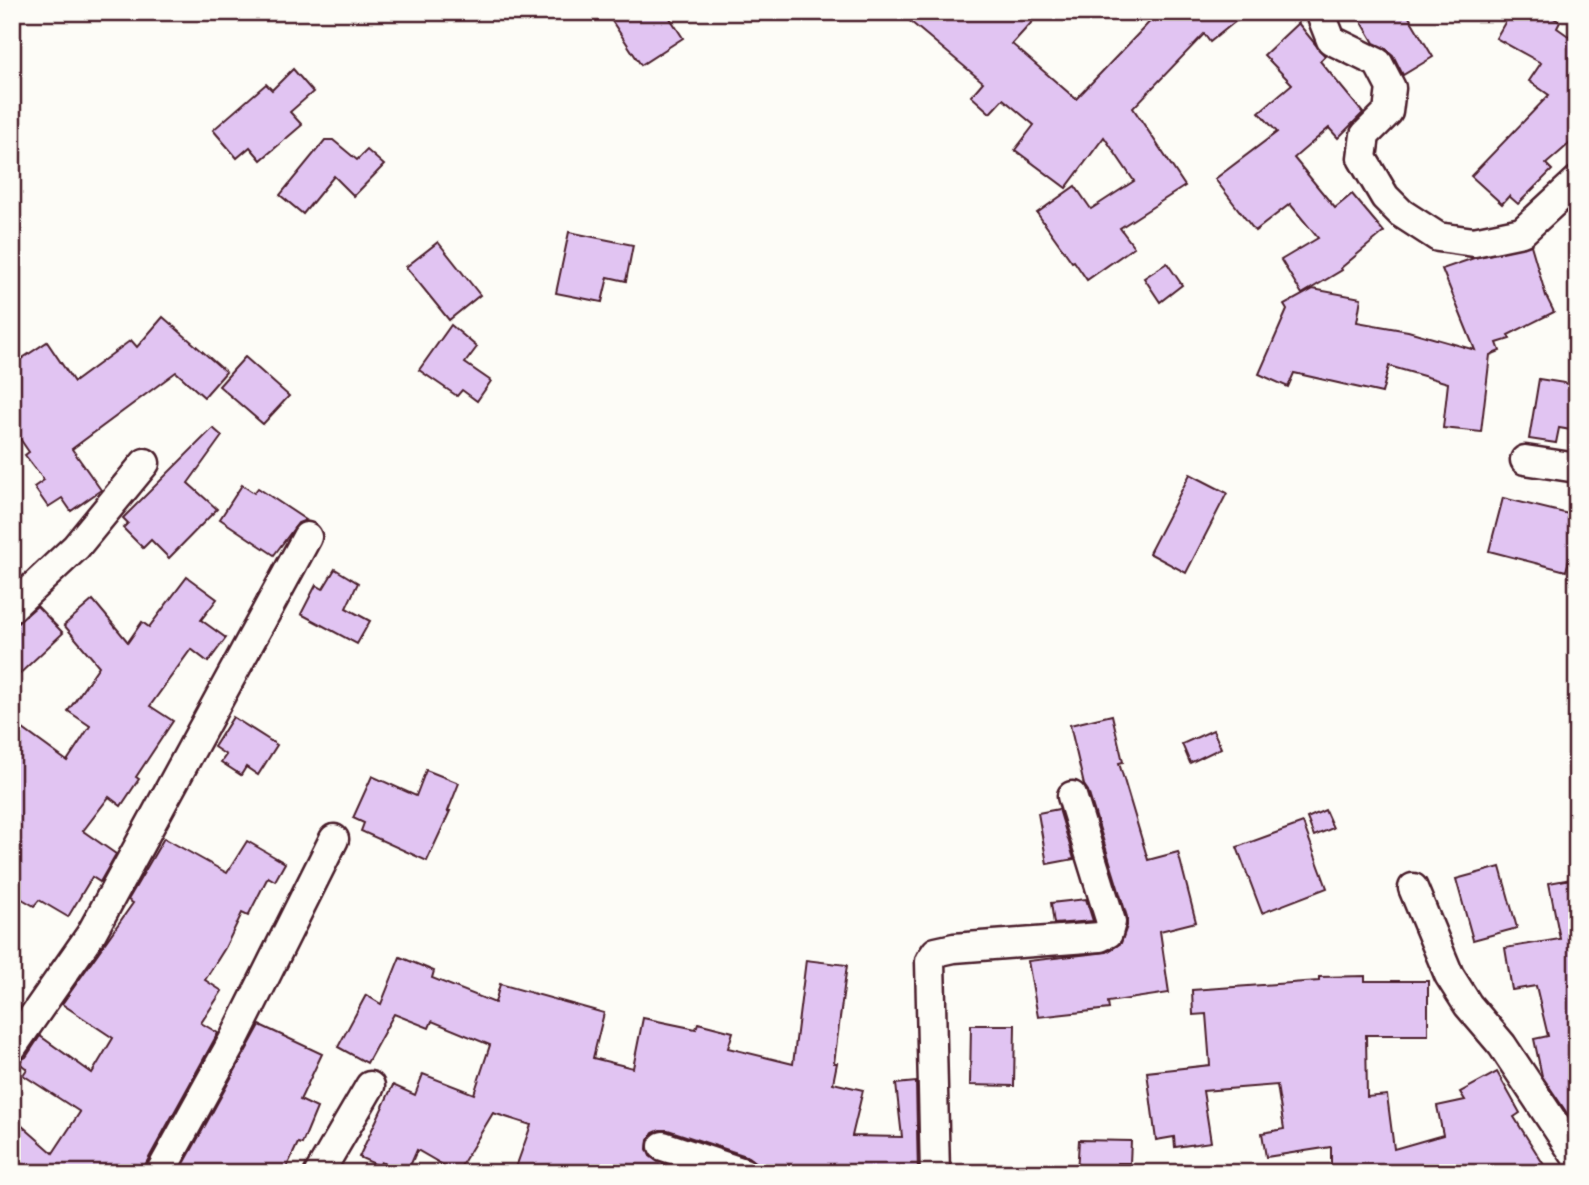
<svg xmlns="http://www.w3.org/2000/svg" width="1589" height="1185" font-family="Dekko,sans-serif">
<rect width="100%" height="100%" fill="#fdfcf7"/>
<filter id="ink" filterUnits="userSpaceOnUse"><feTurbulence type="fractalNoise" baseFrequency=".0143" numOctaves="2"/><feDisplacementMap in="SourceGraphic" scale="14" xChannelSelector="R" yChannelSelector="G"/><feConvolveMatrix kernelMatrix="1 2 1 2 8 2 1 2 1" color-interpolation-filters="sRGB"/></filter>
<g filter="url(#ink)">
<g fill="#e1c4f2" stroke="#4a1f2b" stroke-width="2">
<path d="M606 12H666L683 38 641 65Z"/>
<path d="M899 12H1041L1012 44 1076 99 1159 12H1247L1210 42 1204 34 1133 108 1185 186 1120 228 1134 247 1087 280 1074 261 1072 262 1037 213 1075 186 1091 209 1134 181 1104 137 1066 188 1015 150 1034 125 1003 99 990 113 971 96 983 82Z"/>
<path d="M1356 12H1406L1433 57 1403 75 1393 55 1385 48 1374 43Z"/>
<path d="M1511 12H1544L1560 22 1557 28 1577 42V137L1546 164 1552 170 1518 204 1509 196 1502 204 1471 176 1549 95 1529 81 1541 63 1496 38Z"/>
<path d="M1298 23 1325 56 1320 61 1363 113 1338 138 1329 128 1294 158 1335 208 1352 194 1384 232 1341 268 1342 270 1302 294 1281 260 1318 238 1290 204 1255 231 1215 179 1277 132 1259 112 1292 84 1264 55Z"/>
<path d="M293 69 313 92 290 112 302 125 261 160 250 147 237 158 213 130 266 84 272 90Z"/>
<path d="M325 140H333L357 160 367 150 384 165 354 196 334 176 303 214 280 195Z"/>
<path d="M569 232 633 245 626 281 608 277 602 302 556 293Z"/>
<path d="M438 242 480 295 449 320 406 267Z"/>
<path d="M1531 245 1546 296 1554 312 1508 335 1510 339 1497 343 1500 351 1490 355 1481 432 1443 428 1448 383 1389 366 1382 393 1294 373 1288 387 1259 374 1287 310 1284 305 1313 289 1361 298 1357 322 1408 331 1475 350 1442 269 1474 258Z"/>
<path d="M1167 263 1182 285 1160 302 1144 278Z"/>
<path d="M163 317 226 372 204 397 176 372 72 449 101 490 71 511 62 498 48 507 34 487 44 480 25 455 29 452 12 427V365L47 342 74 382 131 340 137 347Z"/>
<path d="M451 325 477 347 465 363 491 381 477 401 462 390 457 396 419 370Z"/>
<path d="M245 357 289 396 263 424 219 386Z"/>
<path d="M1539 379 1577 385 1571 430 1559 428 1556 443 1529 439Z"/>
<path d="M213 428 222 436 188 483 217 509 169 558 151 540 143 548 123 528 128 523 123 518Z"/>
<path d="M1190 474 1227 493 1186 573 1149 553Z"/>
<path d="M242 485 254 493 258 488 306 520 298 523 274 555 220 519Z"/>
<path d="M1503 498 1577 516V530L1566 571 1489 551Z"/>
<path d="M335 569 358 583 346 608 370 621 357 644 301 614 316 585 323 589Z"/>
<path d="M187 577 217 599 201 620 226 638 208 662 191 649 150 706 173 721 136 777 139 779 121 806 109 797 83 831 116 854 100 882 92 877 68 917 39 900 34 906 12 893V721L67 761 90 726 68 711 99 666 64 625 93 600 128 642 142 622 149 627Z"/>
<path d="M37 606 63 633 12 681V628Z"/>
<path d="M1112 715 1123 762 1119 763 1148 860 1178 852 1196 922 1160 931 1169 993 1108 1002 1109 1009 1038 1017 1028 961 1107 952 1121 943 1127 926V917L1088 791 1084 785 1070 725Z"/>
<path d="M233 717 277 745 258 775 246 767 241 775 221 762 226 755 214 747Z"/>
<path d="M1213 730 1221 748 1190 763 1182 744Z"/>
<path d="M426 770 459 783 448 811H450L427 861 361 831 364 823 353 818 372 776 416 796Z"/>
<path d="M1059 809 1074 859 1047 864 1038 813Z"/>
<path d="M1325 810 1333 828 1314 836 1307 818Z"/>
<path d="M1303 823 1327 888 1262 913 1237 847Z"/>
<path d="M164 838 227 873 247 841 285 863 275 881 268 877 248 916 242 913 225 948 205 980 222 991 201 1023 218 1033 145 1165 143 1173H25L12 1162V1117L53 1153 80 1112 23 1075 27 1069 18 1062 26 1057 40 1036 92 1073 113 1038 62 1004 133 903 128 900Z"/>
<path d="M1500 867 1517 928 1473 940 1456 879Z"/>
<path d="M1577 878V1128L1542 1076 1534 1039 1548 1036 1536 986 1512 990 1505 948 1560 939 1549 883Z"/>
<path d="M1086 899 1093 921 1054 924 1051 903Z"/>
<path d="M400 957 434 971 432 978 495 1003 500 984 604 1013 593 1058 633 1068 643 1018 696 1029 698 1023 733 1032 728 1048 793 1064 806 960 847 965 834 1063H837L833 1083 863 1090 852 1136 902 1137 896 1084 916 1082 918 1173H760L757 1163 749 1157 668 1130H660L653 1133 648 1140 647 1149 650 1156 658 1162 691 1173H514L531 1125 493 1113 457 1173 417 1150 407 1173 381 1162 379 1166 359 1157 393 1085 415 1095 423 1074 474 1094 490 1045 432 1021 429 1028 394 1014 367 1063 338 1047 366 995 381 1004Z"/>
<path d="M1365 976V981H1428V1035H1366L1367 1097 1387 1095 1394 1149 1443 1135 1437 1106 1465 1100 1460 1092 1497 1072 1520 1113 1514 1117 1549 1173H1331V1147L1266 1157 1262 1133 1284 1129 1277 1085 1203 1091 1211 1142 1175 1147 1174 1137 1156 1140 1147 1072 1210 1065 1206 1014 1193 1015 1192 990 1319 981V977Z"/>
<path d="M260 1025 322 1054 300 1100 317 1108 302 1144 298 1143 284 1173H179Z"/>
<path d="M971 1025H1015L1014 1086 970 1085Z"/>
<path d="M1079 1140 1131 1141 1130 1163H1118V1173H1077Z"/>
</g>
<g fill="none" stroke-linecap="round" stroke-linejoin="round">
<defs>
<g id="street">
<path d="M1320 12 1331 40 1378 63 1391 88 1388 112 1365 135 1362 158 1385 197 1401 213 1438 237 1474 242 1522 232 1577 181"/>
<path d="M1525 460 1577 468"/>
<path d="M12 607 76 547 145 463"/>
<path d="M1413 888 1449 975 1468 1005 1502 1045 1577 1158"/>
<path d="M12 1047 91 934 307 537"/>
<path d="M663 1146 744 1173"/>
<path d="M160 1173 235 1037 334 839"/>
<path d="M319 1173 370 1086"/>
<path d="M935 1173 930 961 936 952 954 948 1100 937 1108 933 1111 922 1072 796"/>
</g>
</defs>
<use href="#street" stroke="#4a1f2b" stroke-width="33"/>
<use href="#street" stroke="#fdfcf7" stroke-width="28"/>
</g>
</g>
<rect width="1589" height="1185" fill="none" stroke="#fdfcf7" stroke-width="42"/>
<rect x="21" y="21" width="1547" height="1143" fill="none" stroke="#4a1f2b" stroke-width="2.5" filter="url(#ink)"/>
</svg>
